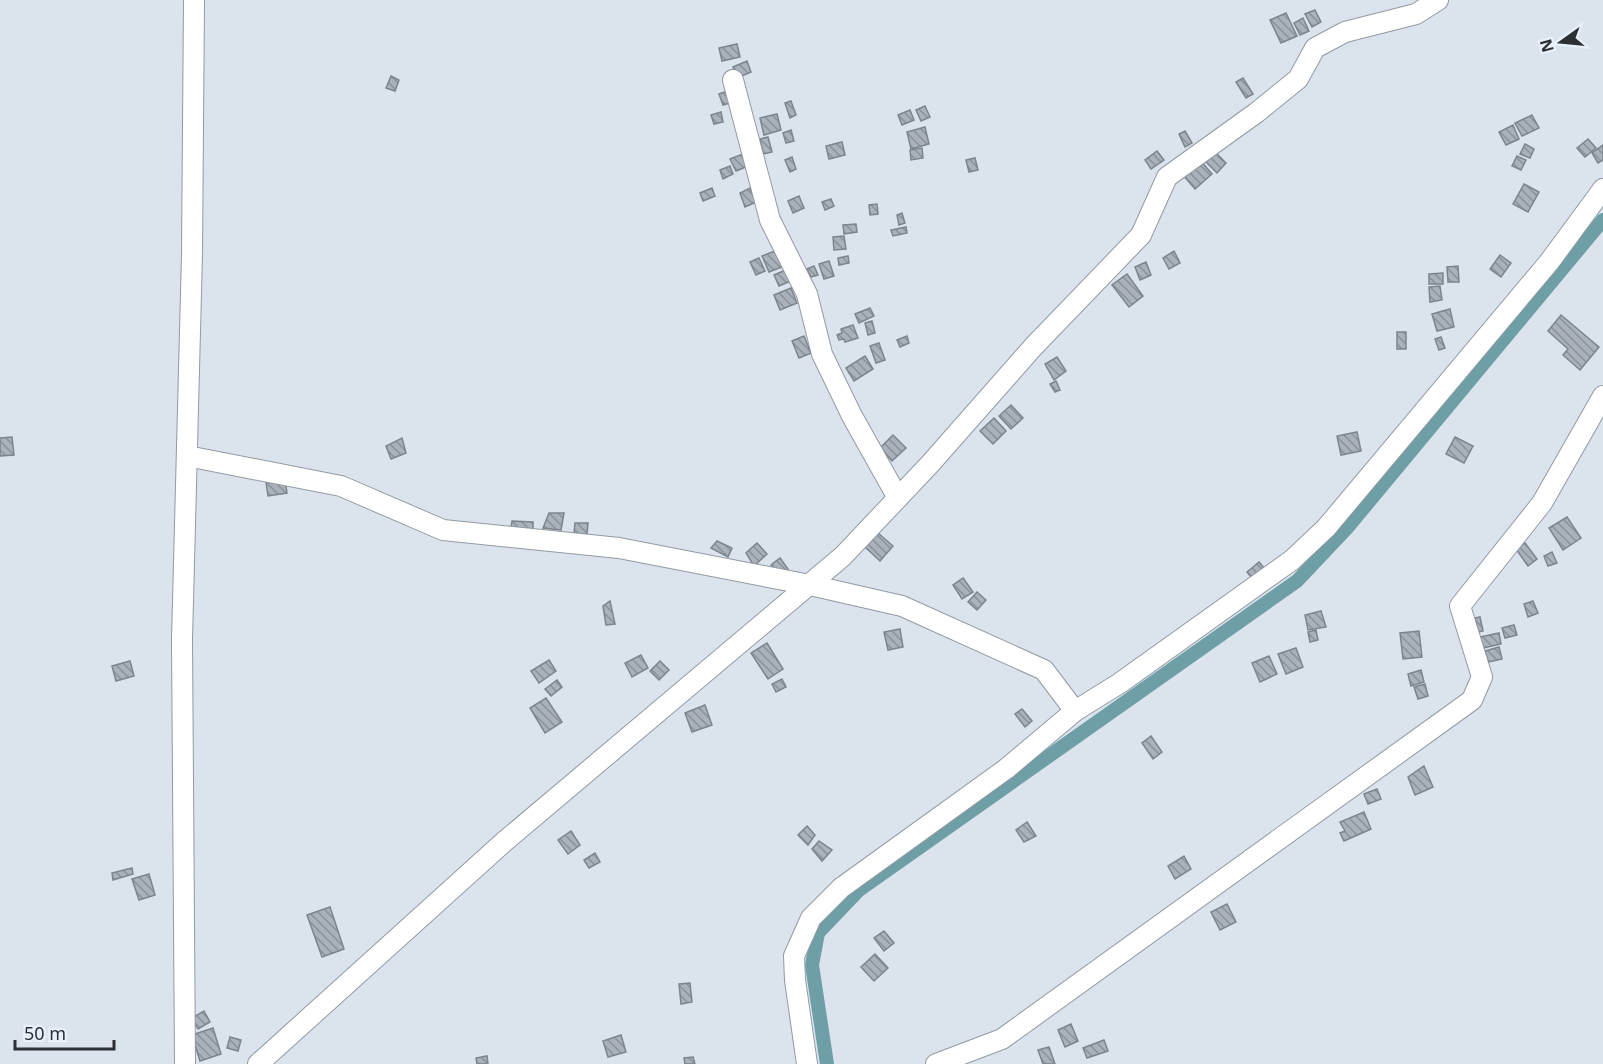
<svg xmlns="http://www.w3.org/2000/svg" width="1603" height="1064" font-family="'Noto Sans',sans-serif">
<defs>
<pattern id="building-back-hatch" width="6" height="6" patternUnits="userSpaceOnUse" patternTransform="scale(1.5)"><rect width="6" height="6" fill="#a9b2ba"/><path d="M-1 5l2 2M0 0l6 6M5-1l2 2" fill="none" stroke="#8a9198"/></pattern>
</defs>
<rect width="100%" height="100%" fill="#dbe4ed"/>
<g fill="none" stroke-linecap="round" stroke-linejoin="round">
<path stroke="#6e9ea6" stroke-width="14" d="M827 1064 812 965 818 933 859 890 1297 581 1347 528 1603 220"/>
</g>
<g fill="url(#building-back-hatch)" stroke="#7c848c" stroke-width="1.5">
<path d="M1315 10 1321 22 1312 27 1305 14Z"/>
<path d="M1286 13 1297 36 1281 43 1270 20Z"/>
<path d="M1303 18 1309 31 1300 35 1294 23Z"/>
<path d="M737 44 740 57 722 61 719 48Z"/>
<path d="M747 61 751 72 737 78 733 67Z"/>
<path d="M391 76 399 80 395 91 386 88Z"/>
<path d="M1243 78 1253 94 1246 98 1236 82Z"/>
<path d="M730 90 733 102 723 105 719 94Z"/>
<path d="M791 101 796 115 790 118 785 103Z"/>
<path d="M925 106 930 117 921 121 916 110Z"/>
<path d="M910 110 914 120 902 125 898 115Z"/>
<path d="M721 112 723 122 714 124 711 115Z"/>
<path d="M777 114 781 130 764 135 760 118Z"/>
<path d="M1532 115 1539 128 1522 136 1515 123Z"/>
<path d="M1513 125 1519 139 1506 145 1499 132Z"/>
<path d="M925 127 929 144 911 149 907 132Z"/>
<path d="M791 130 794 141 786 143 783 133Z"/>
<path d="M1185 131 1192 143 1185 147 1179 134Z"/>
<path d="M768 137 772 152 763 154 760 139Z"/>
<path d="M1588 139 1596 148 1585 157 1577 148Z"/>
<path d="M842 142 845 155 829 159 826 146Z"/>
<path d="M1525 144 1534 149 1530 158 1520 154Z"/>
<path d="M1603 145V160L1598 163 1592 153Z"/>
<path d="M922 148 923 158 911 160 910 150Z"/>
<path d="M1213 150 1226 163 1217 173 1204 160Z"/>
<path d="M1157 151 1164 160 1151 169 1145 160Z"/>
<path d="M743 154 748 166 736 171 730 159Z"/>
<path d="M1517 156 1526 160 1521 170 1512 166Z"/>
<path d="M792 157 796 169 790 172 785 160Z"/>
<path d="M975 158 978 170 969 172 966 160Z"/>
<path d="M1200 160 1212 174 1195 189 1183 175Z"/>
<path d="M730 166 733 174 723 179 720 170Z"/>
<path d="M1524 184 1539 192 1528 212 1513 204Z"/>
<path d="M712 188 715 196 703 201 700 193Z"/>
<path d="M750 188 756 202 745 207 740 193Z"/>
<path d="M799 196 804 208 793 213 788 201Z"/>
<path d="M831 199 834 206 825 210 822 202Z"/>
<path d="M877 204 878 214 870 215 869 205Z"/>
<path d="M902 213 905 223 899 225 897 215Z"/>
<path d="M856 224 857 232 844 234 843 225Z"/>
<path d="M906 227 907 233 893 236 891 230Z"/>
<path d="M844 236 846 249 834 250 833 237Z"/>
<path d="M777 250 784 266 769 272 762 256Z"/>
<path d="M1174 251 1180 263 1169 269 1163 258Z"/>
<path d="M1500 255 1511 263 1501 277 1490 269Z"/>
<path d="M848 256 849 263 839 265 838 258Z"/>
<path d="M759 258 765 271 756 275 750 262Z"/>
<path d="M829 261 834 276 824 279 819 264Z"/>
<path d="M1146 262 1151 275 1140 280 1135 267Z"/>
<path d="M814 266 818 275 811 277 807 269Z"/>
<path d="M1458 266 1459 282H1448L1447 267Z"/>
<path d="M788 269 793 280 779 286 774 275Z"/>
<path d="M1443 273V284H1429V274Z"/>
<path d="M1127 274 1143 296 1129 307 1112 285Z"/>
<path d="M1440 286 1442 300 1430 302 1429 287Z"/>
<path d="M791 288 797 303 780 310 774 295Z"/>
<path d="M870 308 874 316 859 323 855 314Z"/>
<path d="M1450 309 1454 327 1437 331 1432 314Z"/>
<path d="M1561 315 1599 347 1580 370 1563 355 1568 349 1548 331Z"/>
<path d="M872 321 875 333 868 335 865 323Z"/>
<path d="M853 325 858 338 845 342 844 339 839 340 837 335 842 333 841 329Z"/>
<rect x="1397" y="332" width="9" height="17"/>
<path d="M804 336 811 353 799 358 792 341Z"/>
<path d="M907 336 909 343 900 347 897 340Z"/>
<path d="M1441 337 1445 348 1439 350 1435 339Z"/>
<path d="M879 343 885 360 876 363 870 346Z"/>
<path d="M865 356 873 369 854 381 846 368Z"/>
<path d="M1057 357 1066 371 1054 380 1045 364Z"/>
<path d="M1056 381 1060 390 1055 392 1050 384Z"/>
<path d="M1011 405 1023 418 1011 429 999 416Z"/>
<path d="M994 418 1006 431 993 444 980 431Z"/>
<path d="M1357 432 1361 451 1341 455 1337 436Z"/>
<path d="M893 435 906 448 892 461 880 448Z"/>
<path d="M12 437 14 455 0 456V438Z"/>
<path d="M1455 437 1473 446 1464 463 1446 454Z"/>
<path d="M402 438 406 453 391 459 386 446Z"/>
<path d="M285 479 287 493 268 496 266 482Z"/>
<path d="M549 513H564L561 530 543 528Z"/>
<path d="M1567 517 1581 538 1563 550 1549 528Z"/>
<path d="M512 521 533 522V529L511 528Z"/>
<path d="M575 523H588L587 534H574Z"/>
<path d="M878 533 893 546 880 561 865 547Z"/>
<path d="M717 541 732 548 728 557 711 548Z"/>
<path d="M757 543 767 554 754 566 746 553Z"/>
<path d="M1525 543 1537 559 1528 566 1516 549Z"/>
<path d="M1552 552 1557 563 1548 566 1544 556Z"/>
<path d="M780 558 788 569 779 575 771 565Z"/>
<path d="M1259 562 1264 568 1252 578 1247 572Z"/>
<path d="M963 578 973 592 962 599 953 585Z"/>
<path d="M977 592 986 600 977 610 968 602Z"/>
<path d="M610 601 615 624 606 625 603 606Z"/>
<path d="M1533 601 1538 613 1528 617 1524 604Z"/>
<path d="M1321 611 1326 627 1308 630 1305 615Z"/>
<path d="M1480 617 1483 631 1478 632 1475 618Z"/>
<path d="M1514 625 1517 635 1505 638 1502 628Z"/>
<path d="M900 629 903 647 888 650 884 632Z"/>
<path d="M1316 630 1318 640 1310 642 1308 632Z"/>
<path d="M1419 631 1422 657 1403 659 1400 633Z"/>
<path d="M1499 633 1501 644 1483 648 1480 637Z"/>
<path d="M767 643 783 669 768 679 751 653Z"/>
<path d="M1499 647 1502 659 1488 662 1485 651Z"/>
<path d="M1296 648 1303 667 1286 674 1278 654Z"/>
<path d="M641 655 648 668 632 677 625 663Z"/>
<path d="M1269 656 1277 674 1260 682 1252 663Z"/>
<path d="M549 660 556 671 539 683 531 671Z"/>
<path d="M130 661 134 676 116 681 112 666Z"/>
<path d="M660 661 669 670 659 680 650 671Z"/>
<path d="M1421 670 1424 682 1411 686 1408 674Z"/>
<path d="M782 679 786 687 776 692 772 684Z"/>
<path d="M557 680 562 687 551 696 545 689Z"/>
<path d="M1425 684 1428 696 1418 699 1414 687Z"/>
<path d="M546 698 562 722 545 733 530 708Z"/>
<path d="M705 705 712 725 692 732 685 713Z"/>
<path d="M1022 709 1032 721 1025 727 1015 714Z"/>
<path d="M1151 736 1162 752 1153 759 1142 743Z"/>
<path d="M1424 766 1433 787 1415 795 1408 777Z"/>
<path d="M1377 789 1381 799 1368 804 1364 794Z"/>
<path d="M1364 812 1371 829 1344 841 1340 833 1345 831 1340 822Z"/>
<path d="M1027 822 1036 836 1024 842 1016 830Z"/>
<path d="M807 826 815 835 808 845 798 835Z"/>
<path d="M571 831 580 845 568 854 558 840Z"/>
<path d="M819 841 832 850 822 861 812 849Z"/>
<path d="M595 853 600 862 589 868 584 860Z"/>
<path d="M1184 856 1191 869 1175 879 1168 866Z"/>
<path d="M132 868 133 874 113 880 112 873Z"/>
<path d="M149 874 155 895 139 900 132 879Z"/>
<path d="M1227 904 1236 922 1220 930 1211 912Z"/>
<path d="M330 907 344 949 322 957 307 915Z"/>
<path d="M884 931 894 943 884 951 874 938Z"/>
<path d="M875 954 888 968 874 981 861 967Z"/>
<path d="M690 983 692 1002 681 1004 679 984Z"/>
<path d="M204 1011 210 1022 198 1029 192 1018Z"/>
<path d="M1071 1024 1078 1041 1065 1047 1058 1030Z"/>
<path d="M213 1028 221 1054 200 1061 192 1035Z"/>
<path d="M621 1035 626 1052 608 1057 603 1041Z"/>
<path d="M230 1037 241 1040 238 1051 227 1048Z"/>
<path d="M1104 1040 1108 1051 1087 1058 1083 1048Z"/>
<path d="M1049 1047 1055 1064H1043L1038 1050Z"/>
<path d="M487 1056 488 1064H477L476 1058Z"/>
<path d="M693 1057 695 1064H685L684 1058Z"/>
</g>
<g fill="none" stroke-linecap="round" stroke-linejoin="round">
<defs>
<g id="minor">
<path d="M733 80 770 220 807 294 822 354 852 416 898 498"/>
<path d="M187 456 341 486 443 530 619 548 810 585 902 606 1044 670 1075 711"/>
<path d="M185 1064 182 640 192 254 194 0"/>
<path d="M258 1064 505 841 843 556 930 464 1034 346 1141 235 1167 177 1256 113 1298 79 1315 48 1345 32 1416 14 1438 0"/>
<path d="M807 1064 795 980 794 956 811 918 841 888 1006 769 1075 711 1120 683 1292 560 1326 528 1550 261 1603 189"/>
<path d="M936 1064 1002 1039 1472 700 1482 677 1460 606 1542 503 1603 396"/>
</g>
</defs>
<use href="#minor" stroke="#929aa2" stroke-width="22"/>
<use href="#minor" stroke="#fff" stroke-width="20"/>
</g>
<g transform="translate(1561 42) rotate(255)" stroke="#e8f1fa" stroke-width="4.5" paint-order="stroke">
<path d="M0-4.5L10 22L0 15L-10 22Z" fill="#2c2f33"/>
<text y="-9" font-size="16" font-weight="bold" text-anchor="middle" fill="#2c2f33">N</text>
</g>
<path d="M15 1040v9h99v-9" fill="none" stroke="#2c2f33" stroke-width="3"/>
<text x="24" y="1040" font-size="18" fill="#2c2f33" stroke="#e8f1fa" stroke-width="4.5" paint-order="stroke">50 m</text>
</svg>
